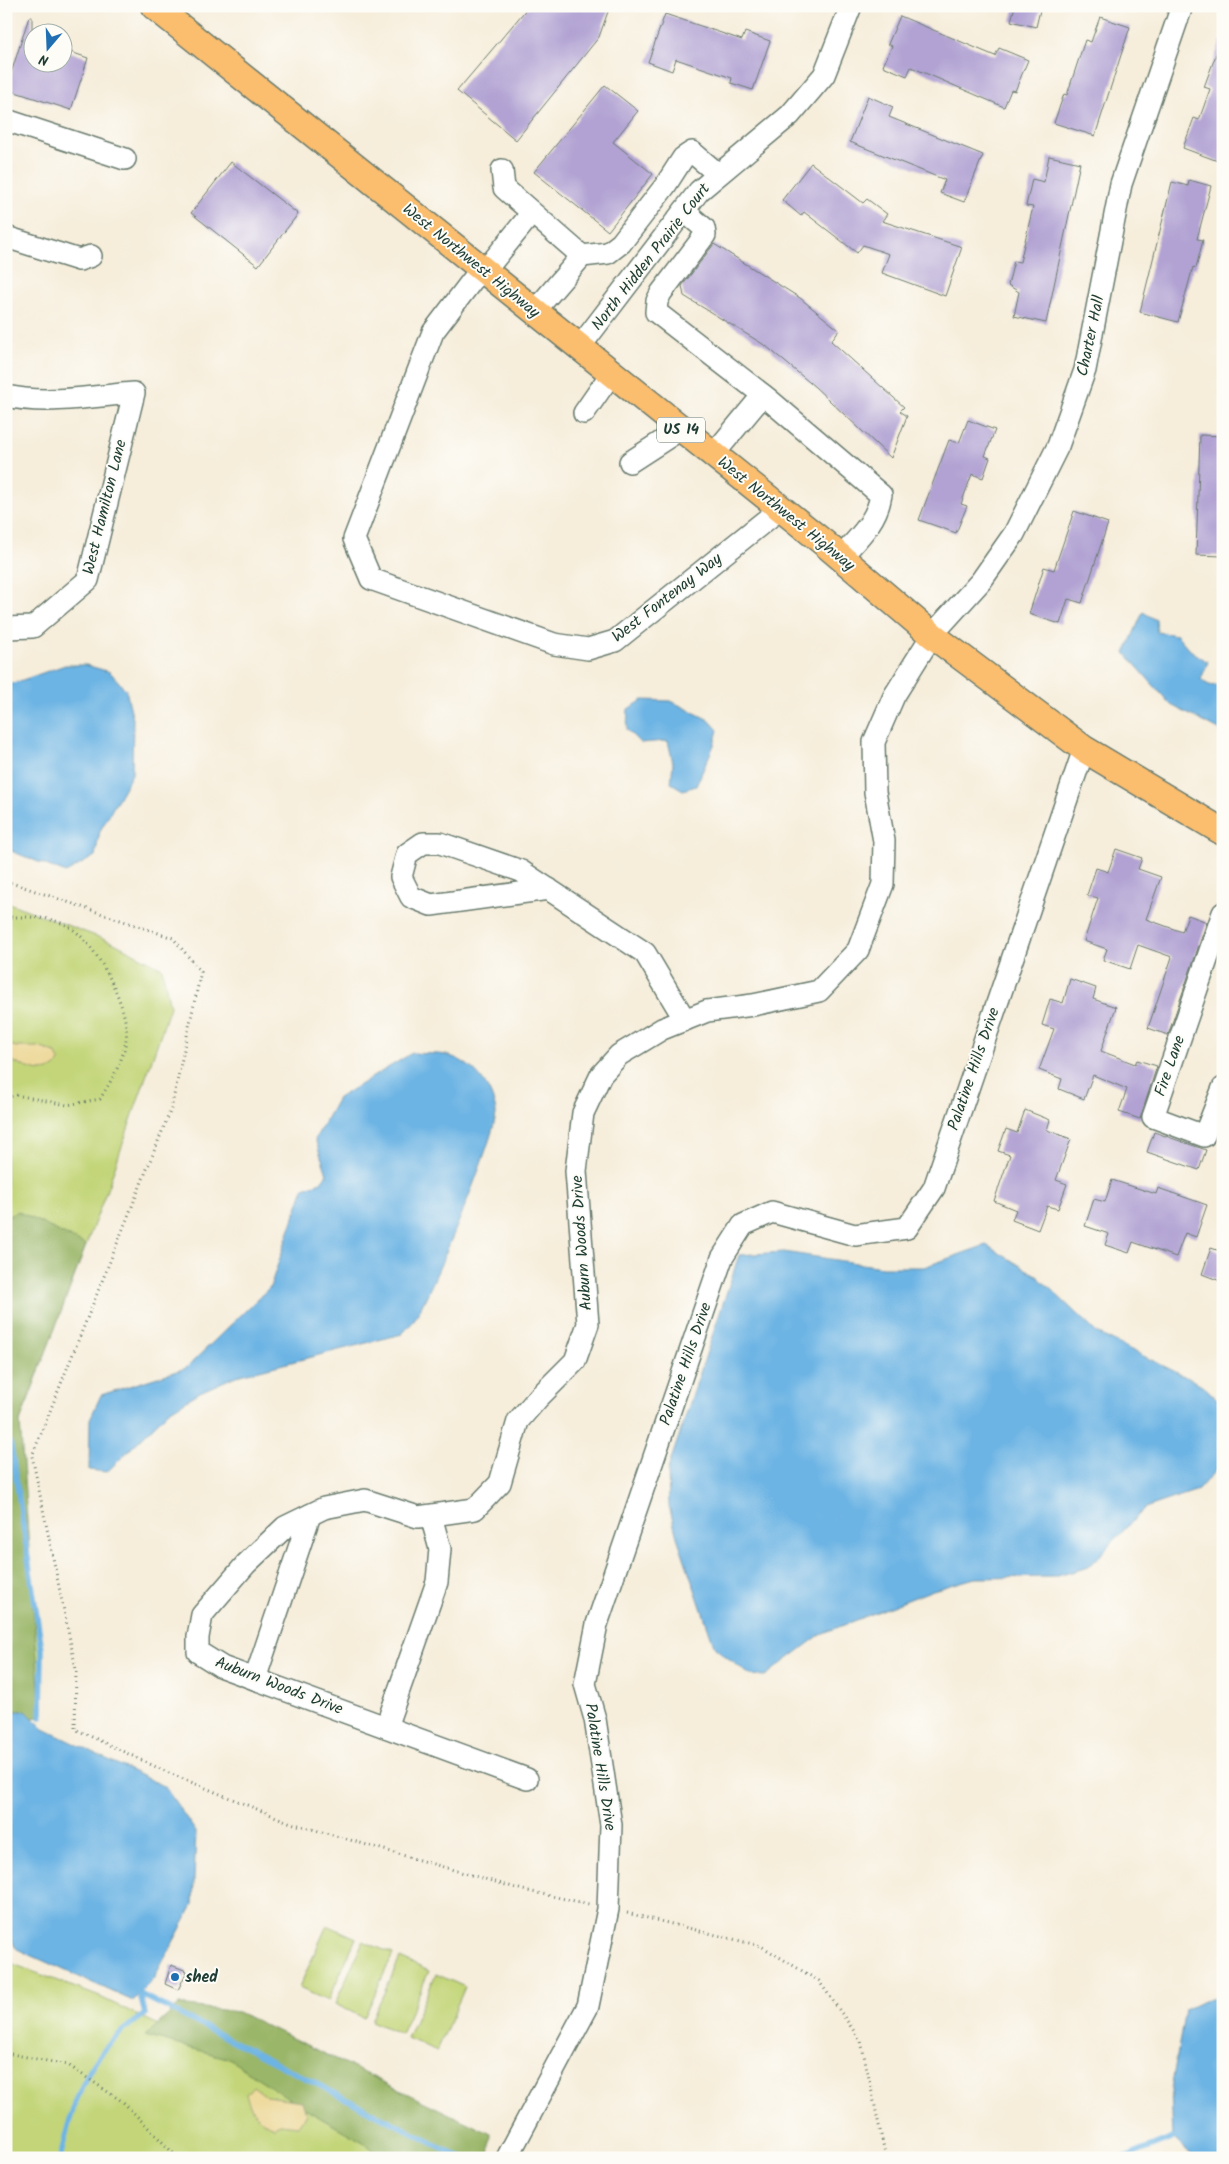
<svg xmlns="http://www.w3.org/2000/svg" width="1229" height="2164" font-family="Kalam,sans-serif">
<rect width="100%" height="100%" fill="#fdfcf7"/>
<filter id="ink" filterUnits="userSpaceOnUse"><feTurbulence type="fractalNoise" baseFrequency=".02" numOctaves="2"/><feDisplacementMap in="SourceGraphic" scale="10" xChannelSelector="R" yChannelSelector="G"/><feConvolveMatrix kernelMatrix="1 2 1 2 8 2 1 2 1" color-interpolation-filters="sRGB"/></filter>
<filter id="wash" filterUnits="userSpaceOnUse"><feTurbulence type="fractalNoise" baseFrequency=".0096" numOctaves="4" result="noise"/><feDisplacementMap in="SourceGraphic" scale="20" xChannelSelector="R" yChannelSelector="G"/><feGaussianBlur stdDeviation="1.12" result="paint"/><feColorMatrix in="noise" values="0 0 0 0 0 0 0 0 0 0 0 0 0 0 0 0 0 1.4 0 .05"/><feComposite in="paint" operator="in"/></filter>
<g filter="url(#wash)">
<rect width="100%" height="100%" fill="#f6edda"/>
<g fill="#c3d578" stroke="#718956">
<path d="M6 902 114 943 162 968 170 1007 109 1184 11 1446 42 1650 41 1717 14 1719 6 1722Z"/>
<path d="M327 1925 356 1938 328 2001 299 1988Z"/>
<path d="M363 1941 393 1954 364 2018 335 2004Z"/>
<path d="M6 1953 13 1964 100 1997 437 2158H6Z"/>
<path d="M400 1958 429 1971 401 2034 371 2021Z"/>
<path d="M436 1974 465 1987 437 2051 407 2038Z"/>
</g>
<g fill="#9ab668" stroke="#5c7a4e">
<path d="M17 1211 86 1245 20 1421 41 1717 14 1719 6 1707V1218Z"/>
<path d="M179 2005 238 2012 491 2134 489 2158H382L365 2143 310 2112 227 2058 145 2036Z"/>
</g>
<g fill="#eeda9e" stroke="#868c69">
<path d="M6 1044 17 1047H39L55 1053 60 1062C44 1080 26 1066 6 1059Z"/>
<path d="M253 2086 266 2096 302 2101 306 2114 298 2126 280 2124 274 2127C258 2122 251 2110 246 2094Z"/>
</g>
<g fill="#6cb4e4" stroke="#46788c">
<path d="M1143 612 1156 620 1157 632 1177 635 1190 650 1208 662 1201 679C1208 686 1212 687 1221 684L1223 732 1171 705 1125 653Z"/>
<path d="M65 665H86L110 672 126 690 133 719 132 774 100 831 95 856 66 873 6 849V683H14Z"/>
<path d="M643 700 671 701 709 720 718 730 714 745 696 786 683 790 671 783 673 763 668 741 640 743 627 730 628 709Z"/>
<path d="M412 1053C423 1054 435 1053 446 1055 472 1061 492 1086 496 1112 498 1131 427 1304 412 1323 409 1327 405 1330 402 1334L236 1376 200 1392 169 1411 107 1472 89 1470 90 1419 101 1395 186 1368 270 1287 304 1188 321 1182 327 1174 315 1139 338 1098Z"/>
<path d="M986 1245 1036 1275 1097 1333 1202 1385 1223 1404V1462L1198 1490 1145 1508 1089 1567 1054 1577 975 1578 933 1590 821 1634 765 1676 750 1675 715 1648 677 1537 669 1506 668 1469 739 1255 784 1252 882 1267H924Z"/>
<path d="M6 1711H26L44 1729 165 1787 196 1832 193 1905 154 1978 133 2001 17 1949 6 1929Z"/>
<path d="M1210 1998 1223 1999V2158H1194L1173 2138 1171 2089 1185 2010Z"/>
</g>
<g fill="none" stroke-linecap="round" stroke-linejoin="round">
<g stroke="#6cb4e4" stroke-width="5.5">
<path d="M6 1436 11 1446 42 1650 41 1717"/>
<path d="M140 1994 462 2158"/>
<path d="M60 2158C75 2095 88 2051 145 2014L140 1994"/>
<path d="M1124 2158 1173 2138"/>
</g>
</g>
<g id="blocks">
<g fill="#b1a2d3">
<path d="M529 6H610L599 37 516 140 457 91Z"/>
<path d="M1015 6H1041L1036 27 1011 21Z"/>
<path d="M665 14 742 40 745 32 770 41 753 90 731 83 732 78 676 59 672 71 648 62Z"/>
<path d="M900 16 995 56 999 48 1028 60 1015 91 1011 90 1004 107 911 67 907 76 883 66 892 46 888 44Z"/>
<path d="M29 17H32V62H62V49L88 58 71 110 6 89Z"/>
<path d="M1100 17 1130 27 1095 136 1054 123 1064 94 1067 95 1085 40 1091 42Z"/>
<path d="M1221 41 1223 42V163L1183 148 1194 118 1199 120 1210 89 1204 87Z"/>
<path d="M605 85 638 111 613 142 653 174 608 231 534 172Z"/>
<path d="M868 96 893 107 889 117 983 155 964 202 940 193 945 180 850 142Z"/>
<path d="M1049 156 1080 163 1046 323 1014 316 1019 292 1008 285 1014 261 1020 262 1033 207 1026 206 1032 179 1044 182Z"/>
<path d="M231 162 298 214 258 266 191 213Z"/>
<path d="M811 163 863 203 867 199 887 214 882 221 962 247 945 296 882 273 889 254 863 245 857 253 804 212 801 216 782 200Z"/>
<path d="M1189 180 1211 186 1197 239 1203 240 1196 268 1193 267 1178 322 1140 312 1172 182 1188 186Z"/>
<path d="M714 244 800 298 839 330 831 341 904 407 900 411 907 416 891 458 815 387 766 346 684 296 682 286Z"/>
<path d="M968 420 995 430 985 456 990 458 983 478 972 474 961 504 967 506 956 533 919 520 949 440 959 443Z"/>
<path d="M1200 435 1223 436V556L1196 555Z"/>
<path d="M1074 511 1108 523 1082 603 1068 599 1060 624 1029 614 1044 567 1054 570Z"/>
<path d="M1116 849 1142 858 1138 869 1161 877 1146 919 1182 932 1188 915 1207 922 1168 1035 1148 1028 1172 957 1138 945 1130 969 1103 960 1107 949 1084 941 1098 898 1087 895 1096 868 1108 872Z"/>
<path d="M1070 979 1096 988 1093 999 1116 1007 1101 1051 1135 1064 1137 1060 1157 1066 1140 1119 1119 1112 1127 1089 1093 1075 1084 1099 1059 1089 1062 1079 1039 1070 1054 1029 1042 1025 1050 999 1063 1003Z"/>
<path d="M1025 1110 1050 1120 1047 1130 1071 1139 1056 1180 1067 1184 1058 1209 1047 1206 1038 1230 1012 1220 1016 1210 994 1201 1010 1155 998 1151 1006 1129 1017 1133Z"/>
<path d="M1154 1132 1206 1150 1199 1170 1147 1152Z"/>
<path d="M1112 1180 1156 1194 1158 1188 1207 1205 1196 1237 1185 1233 1176 1257 1133 1242 1129 1253 1105 1245 1109 1234 1085 1226 1094 1199 1105 1202Z"/>
<path d="M1211 1248 1223 1252V1282L1202 1274Z"/>
<path d="M171 1965 187 1971 178 1990 165 1984Z"/>
</g>
</g>
</g>
<g filter="url(#ink)">
<use href="#blocks" fill-opacity="0" stroke="#6a7b6e" stroke-width="1"/>
<g fill="none" stroke-linecap="round" stroke-linejoin="round">
<defs>
<g id="minor">
<path d="M6 120 125 159"/>
<path d="M502 170 504 188 582 256 608 253 621 243 665 186 683 158 692 152 718 174"/>
<path d="M684 211 704 228 705 235 661 293 657 301 656 312 767 398 881 495C877 521 858 538 841 557"/>
<path d="M6 237 79 260 91 256"/>
<path d="M481 269 433 332 354 539 371 579 554 644 588 649 615 641 780 509"/>
<path d="M484 272 531 214"/>
<path d="M534 312 582 256"/>
<path d="M579 348 699 191 790 115 824 75 851 6"/>
<path d="M6 396C46 405 93 396 134 393L88 580 33 627 6 628"/>
<path d="M584 413 611 374"/>
<path d="M713 455 763 395"/>
<path d="M630 462 681 429"/>
<path d="M549 889 431 905 411 897 401 877 407 854 423 843H440L521 871 645 953 685 1020"/>
<path d="M1223 913 1153 1117 1204 1136 1223 1088"/>
<path d="M255 1679 310 1515"/>
<path d="M386 1727 437 1582 440 1549 431 1516"/>
<path d="M527 1779 222 1667 198 1652V1637L202 1615 246 1564 285 1527 324 1508 365 1500 418 1517 475 1509 500 1483 518 1421 538 1398 575 1361 588 1324 576 1171 583 1113 601 1075 619 1055 644 1040 662 1029 707 1011 753 1005 819 991 858 950 883 884 884 841 875 792 874 742 894 696 932 635 981 581 1014 534 1058 446 1085 370 1121 184 1182 6"/>
<path d="M507 2158 588 2006 608 1909 611 1825 595 1719 585 1684 597 1624 722 1258 743 1225 772 1212 855 1235 907 1228 934 1188 1084 749"/>
</g>
<path id="major" d="M154 6 824 543 932 635 1084 749 1223 832"/>
</defs>
<use href="#minor" stroke="#6a7b6e" stroke-width="24"/>
<use href="#major" stroke="#6a7b6e" stroke-width="29"/>
<g stroke="#6a7b6e" stroke-width="3" stroke-dasharray="1 4" stroke-linecap="butt">
<path d="M6 881 173 938 201 972 171 1109 32 1456 76 1669 75 1729 169 1773 291 1823 523 1890 589 1904"/>
<path d="M6 917C27 917 47 916 66 925 95 939 131 1009 126 1040 123 1062 111 1081 100 1099L67 1105 16 1095 6 1098"/>
<path d="M627 1913 761 1946 819 1981 861 2041 886 2158"/>
<path d="M6 2053 68 2065 123 2102 178 2158"/>
</g>
<use href="#minor" stroke="#fff" stroke-width="21"/>
<use href="#major" stroke="#fbbd6e" stroke-width="26"/>
</g>
</g>
<circle fill="#1f6fb2" stroke="#fdfcf7" stroke-width="2" cx="175" cy="1977" r="5"/>
<g text-anchor="middle" dominant-baseline="central" stroke-width="4" stroke-linejoin="round" paint-order="stroke">
<rect fill="#fdfcf7" stroke="#62766e" stroke-width="1" x="657" y="417.5" width="48" height="25" rx="4"/>
<g font-size="15" font-weight="bold" fill="#1f3d34">
<text x="681" y="430">US 14</text>
</g>
<g font-size="16" fill="#1f3d34" stroke="#fdfcf7">
<text transform="translate(651 257) rotate(-52)">North Hidden Prairie Court</text>
<text transform="translate(471 261) rotate(39)">West Northwest Highway</text>
<text transform="translate(1091 336) rotate(-78)">Charter Hall</text>
<text transform="translate(105 507) rotate(-76)">West Hamilton Lane</text>
<text transform="translate(786 514) rotate(39)">West Northwest Highway</text>
<text transform="translate(667 598) rotate(-38)">West Fontenay Way</text>
<text transform="translate(1170 1066) rotate(-71)">Fire Lane</text>
<text transform="translate(974 1069) rotate(-71)">Palatine Hills Drive</text>
<text transform="translate(582 1243) rotate(-94)">Auburn Woods Drive</text>
<text transform="translate(686 1364) rotate(-71)">Palatine Hills Drive</text>
<text transform="translate(279 1686) rotate(21)">Auburn Woods Drive</text>
<text transform="translate(600 1767) rotate(81)">Palatine Hills Drive</text>
</g>
<g font-size="16" font-weight="bold" fill="#1f3d34" stroke="#fdfcf7" text-anchor="start">
<text x="185" y="1977">shed</text>
</g>
</g>
<rect width="1229" height="2164" fill="none" stroke="#fdfcf7" stroke-width="25"/>
<g transform="translate(48 48) rotate(199)"><circle r="24" fill="#fdfcf7" stroke="#a4b0a9"/>
<path d="M0-4L9 19L0 12L-9 19Z" fill="#1f6fb2"/>
<text y="-8" font-size="14" font-weight="bold" text-anchor="middle" fill="#1f3d34">N</text>
</g>
</svg>
